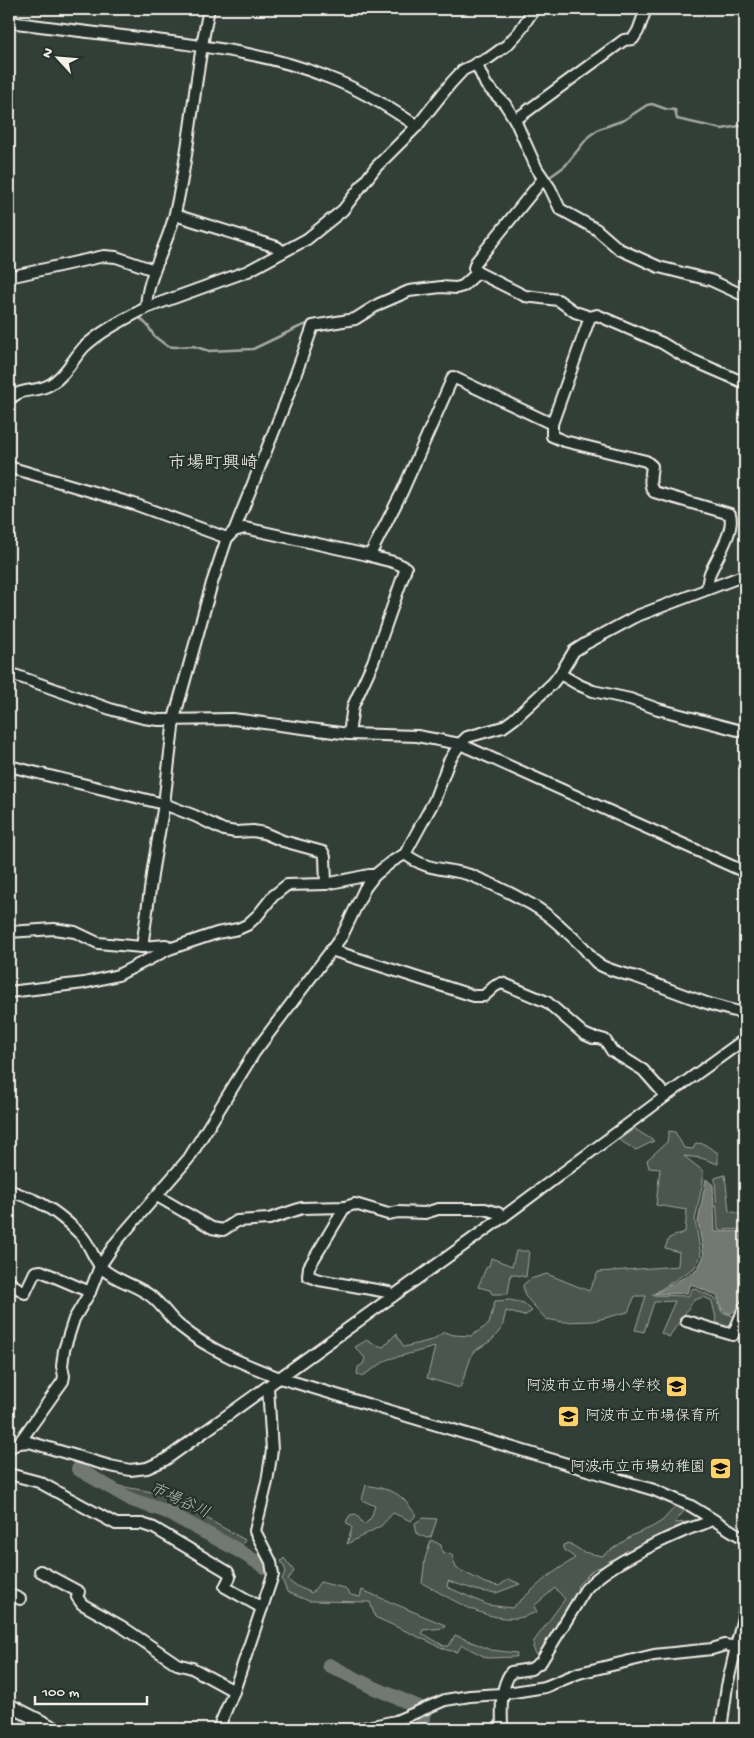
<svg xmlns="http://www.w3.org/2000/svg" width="754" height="1738" font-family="'Gochi Hand','Klee One',sans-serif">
<rect width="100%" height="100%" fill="#323e38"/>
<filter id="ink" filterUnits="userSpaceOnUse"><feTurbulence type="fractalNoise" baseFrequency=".02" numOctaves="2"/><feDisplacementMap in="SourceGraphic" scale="10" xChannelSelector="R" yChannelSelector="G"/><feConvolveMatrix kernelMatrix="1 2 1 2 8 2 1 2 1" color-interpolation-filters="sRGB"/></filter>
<g filter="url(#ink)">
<g fill="#4c564f" stroke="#a0a49c">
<path d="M635 1128V1129L654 1141 636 1150 619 1140Z"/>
<path d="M669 1131 675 1132 684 1148 693 1149 696 1143 704 1144 718 1153V1164L701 1158 684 1156 703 1171V1181L695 1220 701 1256 694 1268 652 1295 688 1296 693 1288 715 1298 722 1312 733 1316 740 1311 735 1323 727 1327 717 1323 712 1301 704 1297 694 1300 669 1337 661 1333 675 1301 654 1302 644 1332 635 1330 646 1296H635L628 1312 593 1321 563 1322 546 1319 525 1296 523 1285 530 1279 547 1274 589 1291 598 1272 678 1266 679 1252 665 1248 669 1238 685 1232 687 1210 656 1205 660 1169 649 1168 647 1160 667 1142Z"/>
<path d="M725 1175 729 1211 745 1215V1229L718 1230 715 1178Z"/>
<path d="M516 1251H529L526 1277 511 1274 508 1294H492L490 1290 478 1287 486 1268 489 1266 491 1258 512 1266Z"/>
<path d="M510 1300 524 1303 532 1311 524 1316 506 1311 502 1328 492 1340 473 1352 460 1388 427 1378 435 1347 389 1359 362 1376 357 1374 358 1367 363 1364 365 1358 355 1347 367 1340 371 1343 383 1347 396 1334 404 1347 432 1340 444 1332 454 1335 471 1336 489 1324 495 1301Z"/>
<path d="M366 1485C395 1491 399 1491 416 1515L411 1521 393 1513 381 1526 347 1544 352 1528 346 1522 350 1515 356 1514 364 1525 371 1518 375 1506 362 1500Z"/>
<path d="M119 1486 158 1493 183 1505 245 1540 240 1549 167 1508 135 1498 118 1489Z"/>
<path d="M676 1506 685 1510 674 1523 703 1521 669 1534 658 1535 613 1563 594 1569 577 1586 579 1593 548 1643 537 1657 533 1647 534 1641 565 1599 555 1588 534 1606 537 1612C531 1614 525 1617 518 1618 483 1621 452 1599 422 1583L425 1559 431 1540 441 1545 442 1552 452 1555 456 1568 485 1583 499 1586 509 1579 520 1584 496 1593 479 1591 448 1581 447 1587 488 1605 512 1608 547 1577 575 1558 563 1549V1545L569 1543 583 1552 602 1556 633 1535 650 1528 662 1521Z"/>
<path d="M423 1518 437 1519 431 1537 427 1538 417 1534 415 1523Z"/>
<path d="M284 1558 294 1571 288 1580 294 1585 312 1593 320 1582 344 1588 351 1595 360 1597 362 1590 445 1625 444 1628 423 1630 422 1633 444 1646H449L455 1635 491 1650 517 1653 516 1657 487 1658 462 1645 457 1652 447 1650 375 1617 370 1602 309 1601 287 1592 282 1579 286 1571 281 1561Z"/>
</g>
<path fill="#727972" stroke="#a6a9a1" d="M706 1179 713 1185 715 1232 745 1231V1297L739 1308 730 1314 722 1310 717 1296 691 1284 687 1293 655 1294 697 1270 704 1256 698 1222Z"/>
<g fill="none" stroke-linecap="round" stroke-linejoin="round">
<g stroke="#a6a9a1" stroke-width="2.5">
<path d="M547 179 565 166 589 136 599 129 624 120 647 105 652 104 666 109 675 110 677 119 722 129 745 125"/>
<path d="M139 317 148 326 154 336 167 346 174 347 193 346 209 351 253 349 299 327 310 323"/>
</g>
<g stroke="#727972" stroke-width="14">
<path d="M78 1469 132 1500 165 1511 234 1548 265 1567"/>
<path d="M329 1665 370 1686 419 1707"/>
<path d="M422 1729 424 1715"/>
</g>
<defs>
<g id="minor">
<path d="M9 22C55 28 102 34 149 39 209 47 271 54 327 77 360 89 389 107 417 126"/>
<path d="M476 63 486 85 505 104 515 120 537 169 550 188 560 209 596 229 619 249 659 267 710 280 745 296"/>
<path d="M515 120 624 40 633 39 638 31 646 9"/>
<path d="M543 179 476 262 474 268 477 272 525 296 558 300 575 312 590 317 597 315 662 343 685 357 745 383"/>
<path d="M175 215 277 247 283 252"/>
<path d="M9 277 104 256 116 257 154 270"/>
<path d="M146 308C147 275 168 245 175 213 191 146 194 77 209 9"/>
<path d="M590 317 552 424V436L564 441 646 461 652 466C651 475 648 485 654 492L730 514C735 531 717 557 710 573 708 578 708 584 707 589"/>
<path d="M9 400C22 386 35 394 51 384 65 376 73 359 84 347 101 331 125 319 146 308L248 271 307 239 343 210 376 167 417 126 451 83 463 70 489 58 507 45 519 32 534 9"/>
<path d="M9 467 134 504 227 538"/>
<path d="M234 531 245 528 368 555C380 560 396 560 406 568L373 662 353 706 349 734"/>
<path d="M368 555 372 551 402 492 453 377 552 424"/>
<path d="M9 673 113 710 143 718 159 720 233 719 349 734 417 736 460 744 745 872"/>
<path d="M560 674 579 685 593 691 630 699 658 709 745 732"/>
<path d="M9 766 164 804 195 816 224 830 236 832 253 831 264 833 283 841 323 852 325 857 326 884"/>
<path d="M405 854C429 872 444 867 470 875 488 882 507 891 525 901 546 911 565 930 582 946 587 951 591 958 597 963 608 971 623 973 636 977 673 990 707 1006 745 1013"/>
<path d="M9 932 54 929 75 932 98 943 142 947 166 945 169 949"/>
<path d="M142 947 153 868 164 804 174 719 212 583 227 538 234 531 286 401 313 326 355 319 379 304 409 291 441 287 456 288 463 286 475 275 477 272"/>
<path d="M331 950 474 996H484L495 986 502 983 547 1002 584 1034 593 1038H598L605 1040 612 1051 643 1070 666 1096"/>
<path d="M9 992 84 983 118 975 169 949 217 933 238 929 247 925 258 915 273 896 287 885 326 884 369 875H375"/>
<path d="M9 1190C17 1194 26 1196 34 1200 50 1207 67 1221 80 1234 90 1243 93 1260 103 1269 116 1281 137 1285 152 1297 163 1306 170 1319 181 1327 209 1350 246 1365 280 1378L654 1490 691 1506 745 1539"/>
<path d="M157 1196 212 1228 223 1230 237 1221 269 1219 302 1208 345 1207 355 1204 388 1214 398 1212 425 1213 438 1209H485L498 1213 503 1217"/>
<path d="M345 1207 309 1267 308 1276 319 1280 388 1292 393 1296"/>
<path d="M9 1282 25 1293 35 1272 41 1271 90 1292"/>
<path d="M686 1321 733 1335 745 1306"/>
<path d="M19 1443 63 1381 64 1376 62 1366 64 1350 74 1319 90 1292 100 1266 117 1241 189 1158 254 1053 342 936 365 888 375 875 391 862 405 854 434 801 449 761 460 744 467 737 503 727 514 719 552 684 560 674 574 651 585 644 637 616 745 575"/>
<path d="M9 1448 19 1443 29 1442 110 1466 130 1470 147 1468 165 1460 503 1217 666 1096 745 1039"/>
<path d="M9 1474 39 1482 116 1524H142L154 1528 228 1572 230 1577 225 1587 262 1608"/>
<path d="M40 1571 79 1592 77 1597 82 1604 121 1626 177 1664 192 1668 234 1691"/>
<path d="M9 1594 20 1599"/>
<path d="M218 1729 234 1691 273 1575 271 1562 255 1531 267 1482 272 1450 268 1387"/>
<path d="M358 1729 396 1721 445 1700 470 1696 501 1694 545 1687 579 1673 654 1655 712 1649 725 1645 737 1647"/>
<path d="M502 1729C502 1709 499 1690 511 1672L531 1669 541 1662 585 1590C605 1566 654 1544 684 1531 693 1526 704 1526 712 1519"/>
<path d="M721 1729 727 1686 745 1608"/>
</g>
<path id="major" d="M9 1705 56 1729"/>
</defs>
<use href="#minor" stroke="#f4f1e8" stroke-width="14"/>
<use href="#major" stroke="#f4f1e8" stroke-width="16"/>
<use href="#minor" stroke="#26332d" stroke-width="10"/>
<use href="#major" stroke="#26332d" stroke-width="12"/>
</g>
</g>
<defs>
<symbol id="school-square" viewBox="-11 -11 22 22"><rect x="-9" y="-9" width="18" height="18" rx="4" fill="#ffd166" stroke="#26332d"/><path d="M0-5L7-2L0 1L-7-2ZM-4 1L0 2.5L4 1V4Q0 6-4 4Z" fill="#111"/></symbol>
</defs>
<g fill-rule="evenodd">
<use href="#school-square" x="664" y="1374" width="25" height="25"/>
<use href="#school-square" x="556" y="1404" width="25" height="25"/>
<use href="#school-square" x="708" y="1456" width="25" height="25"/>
</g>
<g text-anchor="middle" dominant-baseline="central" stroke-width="4.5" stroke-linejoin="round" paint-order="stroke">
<g font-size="15" fill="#f4f1e8" stroke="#26332d" text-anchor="end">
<text x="661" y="1387">阿波市立市場小学校</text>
<text x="585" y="1417" text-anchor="start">阿波市立市場保育所</text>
<text x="705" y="1468">阿波市立市場幼稚園</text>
</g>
<g font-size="16" font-style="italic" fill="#babbb3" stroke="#26332d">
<text transform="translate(179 1502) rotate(25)">市場谷川</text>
</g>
<g font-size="18" fill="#f4f1e8" stroke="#26332d">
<text x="213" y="464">市場町興崎</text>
</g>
</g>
<rect width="754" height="1738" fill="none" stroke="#26332d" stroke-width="30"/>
<rect x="15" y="15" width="724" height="1708" fill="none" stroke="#f4f1e8" stroke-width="2" filter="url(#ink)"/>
<g transform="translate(58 58) rotate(296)" stroke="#26332d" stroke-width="4" paint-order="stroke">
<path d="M0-4L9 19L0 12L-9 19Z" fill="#f4f1e8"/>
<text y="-8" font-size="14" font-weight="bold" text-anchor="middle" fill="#f4f1e8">N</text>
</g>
<path d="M35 1696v8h112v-8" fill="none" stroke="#f4f1e8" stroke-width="2.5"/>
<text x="42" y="1696" font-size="15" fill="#f4f1e8" stroke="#26332d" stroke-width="4" paint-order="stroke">100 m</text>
</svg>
